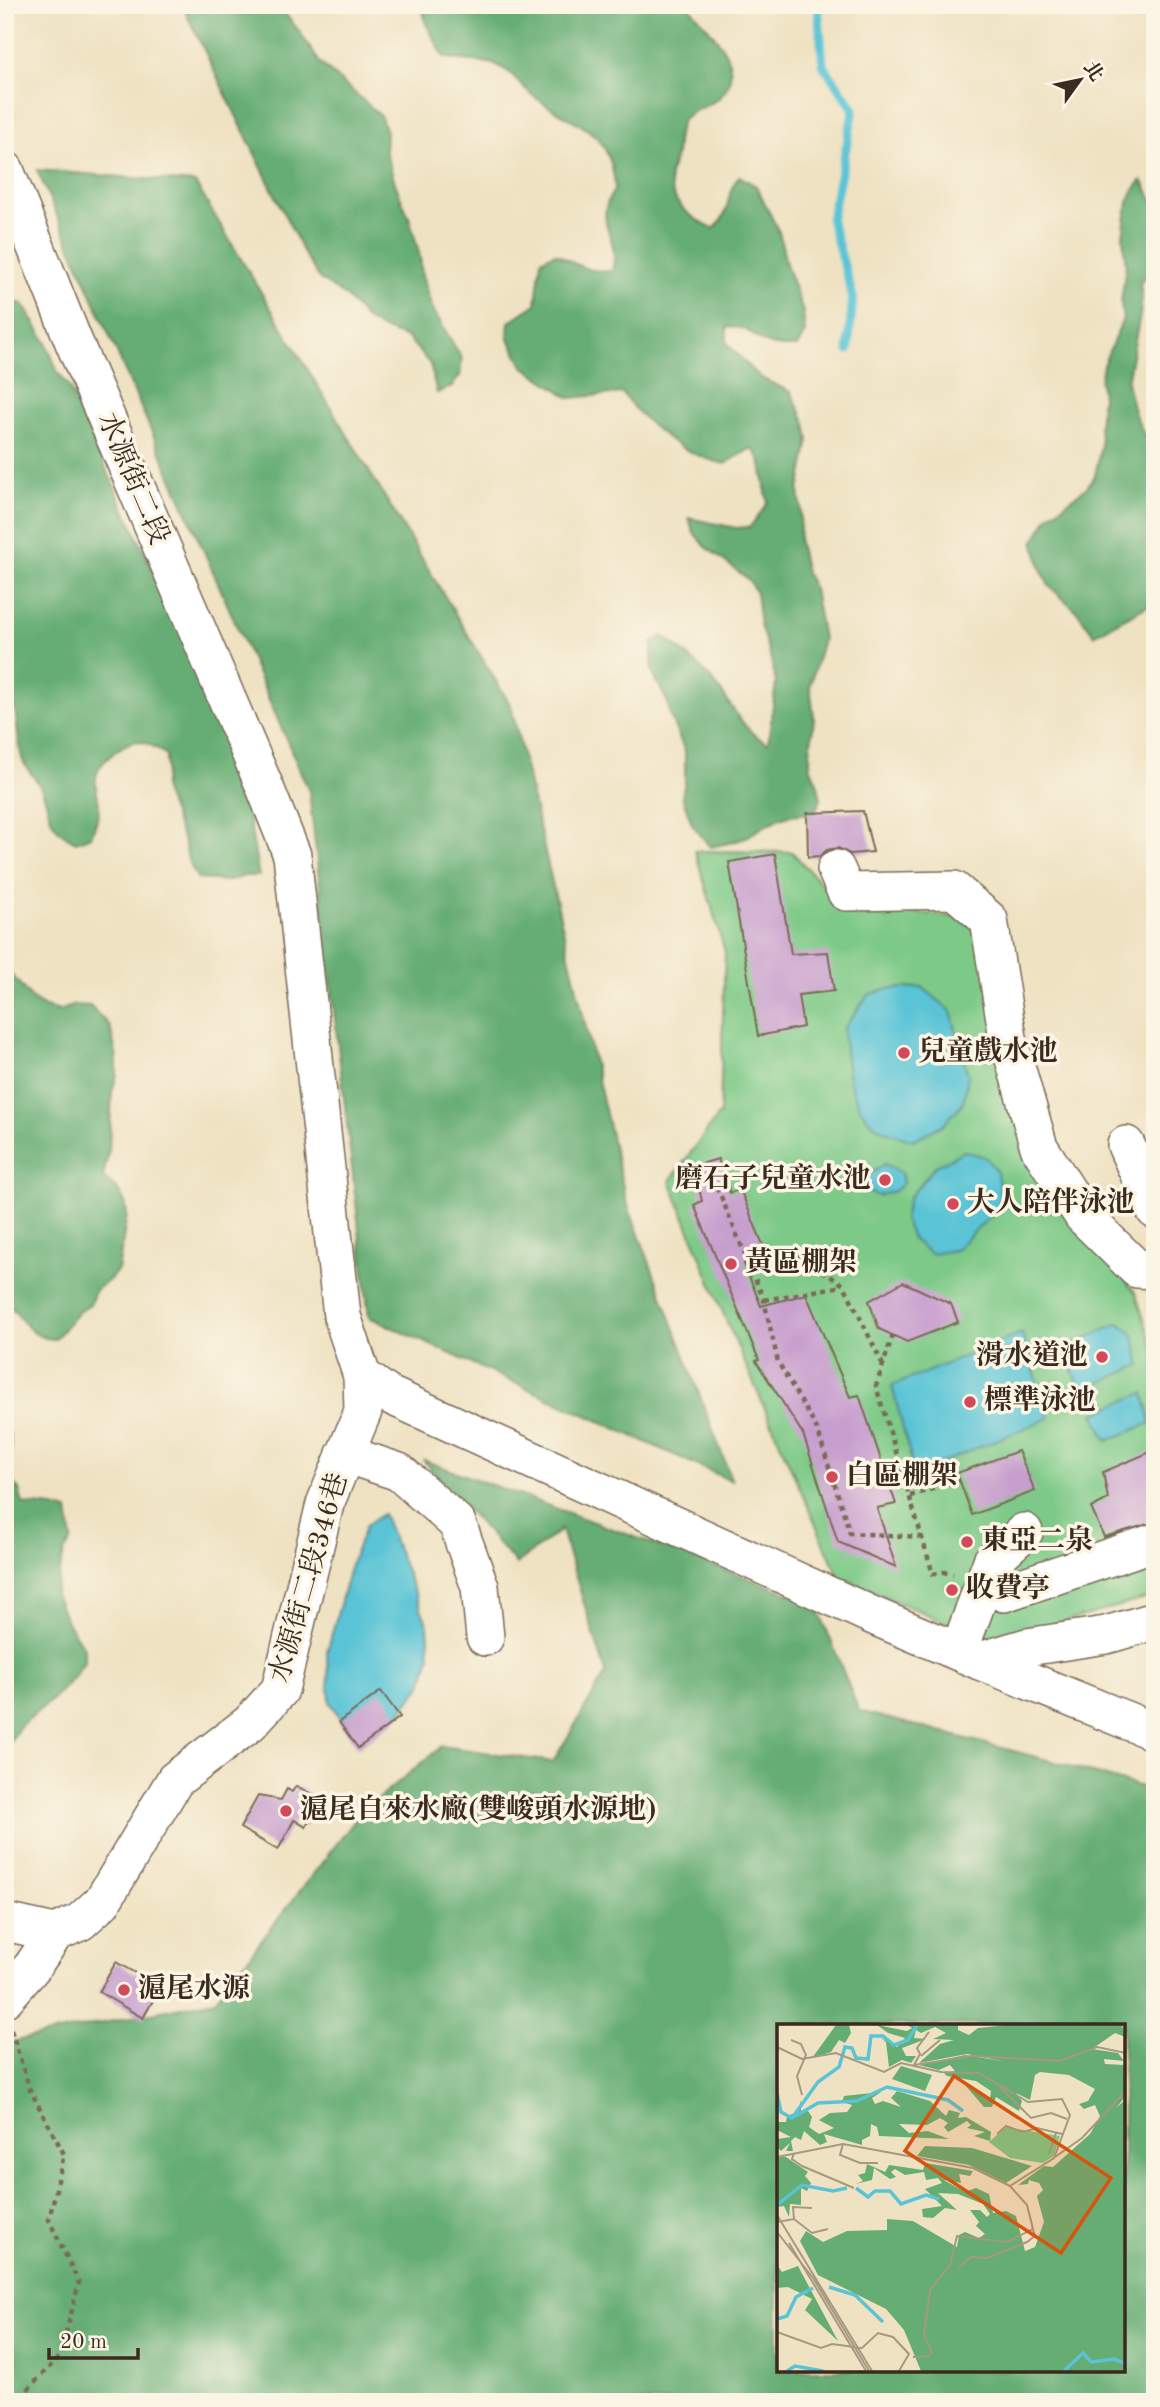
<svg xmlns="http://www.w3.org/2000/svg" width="1160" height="2407" font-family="'Old Standard TT','Noto Serif TC',serif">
<rect width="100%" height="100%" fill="#fcf5e5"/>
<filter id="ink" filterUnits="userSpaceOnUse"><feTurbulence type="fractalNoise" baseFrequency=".0143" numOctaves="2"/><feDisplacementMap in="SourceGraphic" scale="14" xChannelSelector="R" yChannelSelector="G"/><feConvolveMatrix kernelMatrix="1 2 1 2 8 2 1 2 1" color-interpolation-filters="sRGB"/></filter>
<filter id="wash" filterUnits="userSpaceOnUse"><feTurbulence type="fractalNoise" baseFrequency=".00686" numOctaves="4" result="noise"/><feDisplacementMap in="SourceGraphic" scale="28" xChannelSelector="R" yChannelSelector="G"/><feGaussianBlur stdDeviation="1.57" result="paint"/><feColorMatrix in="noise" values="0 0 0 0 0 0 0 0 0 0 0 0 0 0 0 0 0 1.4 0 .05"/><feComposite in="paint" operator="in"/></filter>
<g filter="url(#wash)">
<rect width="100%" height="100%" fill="#efe2c2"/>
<path fill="#7dc987" stroke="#5c7a52" stroke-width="2" d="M695 851 792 852 841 905 973 919 1069 1212 1135 1292 1155 1353V1596L992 1642 839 1577 726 1320 670 1181 720 1113 725 952Z"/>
<g fill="#66ad74" stroke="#506c49" stroke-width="2" fill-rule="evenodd">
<path d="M182 5H278L299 31 320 63 380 115 386 132 385 151 396 186 410 220 420 257 422 276 432 308 462 359 460 376 451 387 437 393 430 364 408 338 380 328 367 320 345 296 320 279 304 254Z"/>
<path d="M422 5H688C702 23 735 52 730 77 724 111 691 103 681 123 677 131 677 145 676 154 674 161 671 168 670 175 667 203 692 219 714 229 734 209 723 197 739 176L756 186 779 232 786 264 803 312 805 332 797 347C788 347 778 348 768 344 749 337 753 326 727 327V343L751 369 763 379 791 392 806 423 809 440 799 491 801 507 799 542 806 574 814 589 823 639 810 686 814 718 810 752V767L817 782 821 799 814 814C775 812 773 824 742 839 732 843 720 845 710 847L692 824 682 796 685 781V751L671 719 667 701 652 672V643L663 636C679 648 700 666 713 681 732 703 741 731 768 743L776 683 770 656 760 625 756 593 749 580 706 547 694 533 689 518 736 528 750 527 768 503 760 459 752 448 725 464C682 455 648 427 622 393L570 398 523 366 508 337 509 322 536 304 541 260 555 253C578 265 584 272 612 271 622 235 590 223 615 189 612 123 570 127 530 93 517 82 511 69 493 64 477 60 460 61 444 57L426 24Z"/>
<path d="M37 170 195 183 511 706 626 1200 732 1481 369 1317 309 791Z"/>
<path d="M1142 180 1155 205V263L1140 284 1142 299 1140 315 1127 382 1134 412 1147 442 1152 478 1155 503V602L1094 635 1076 610 1049 586 1041 569 1034 541 1049 516 1086 488 1095 476 1101 446 1099 427 1102 396 1100 381 1103 365 1123 319 1121 302 1126 266 1123 236 1128 202 1133 191Z"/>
<path d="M9 301 23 304 46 342 58 373 68 385 238 757 259 876H244L230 881 198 879 189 863 184 843 163 788 166 771V755C142 737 132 737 110 756 103 763 97 767 96 778 95 787 98 796 99 805 99 816 95 826 91 836L76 842C43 825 54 814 40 786 34 775 23 767 21 754 16 731 19 707 5 686V304Z"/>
<path d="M5 967 32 999 45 1007 60 1011 74 1005 90 1006 110 1026 117 1059V1075L112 1092 109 1149 103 1177 116 1188 125 1202 127 1215 118 1270 108 1281 95 1290 90 1305 78 1312 55 1339C29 1338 26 1322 9 1305L5 1307Z"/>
<path d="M5 1423C15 1441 9 1458 9 1478L19 1490 23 1504 53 1507 68 1511 72 1540 64 1552 55 1595 68 1624 84 1648V1662L76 1675 53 1699 20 1726 5 1750Z"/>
<path d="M423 1460 816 1603 859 1711 1048 1760 1155 1791V2402H5V2043L215 2000 360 1814 442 1746 553 1762 606 1673 561 1530 516 1564ZM778 2025H1123V2370H778Z"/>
</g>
<g fill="#5ac4d6" stroke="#4a777a" stroke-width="2">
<path d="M922 987 951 1011 968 1076 963 1103 944 1124 913 1140C898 1135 879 1131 868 1119 847 1095 846 1059 843 1030L868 995 888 989Z"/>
<path d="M964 1151 985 1157 997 1172 1001 1196 996 1211 955 1250 931 1254 913 1240 904 1219 909 1198 934 1167Z"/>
<path d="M885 1164 901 1173 903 1183 894 1191 878 1196 868 1192 866 1177Z"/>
<path d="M1119 1323 1133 1334 1141 1365 1082 1390 1062 1349Z"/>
<path d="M1022 1333 1049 1418 915 1474 892 1386Z"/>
<path d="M1144 1393 1151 1423 1107 1441 1094 1413Z"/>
<path d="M383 1514 428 1626 430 1656 422 1685 400 1713 375 1733 340 1718 330 1702 327 1652 351 1564 366 1525Z"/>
</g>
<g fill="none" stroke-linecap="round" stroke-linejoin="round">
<path stroke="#5ac4d6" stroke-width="9" d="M818 5 823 65 854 109 831 220 853 297 848 350"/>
</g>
<g id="blocks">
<g fill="#c79fce">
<path d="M863 811 873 852 850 854 838 848 827 850 820 856 808 857 807 813Z"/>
<path d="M775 854 791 954 828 952 834 991 798 995 803 1027 758 1036 729 862Z"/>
<path d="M718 1159 730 1193 740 1189 768 1257 744 1264 761 1306 806 1294 850 1397 859 1395 896 1504 877 1508 896 1567 838 1542 803 1434 756 1361 759 1360 694 1205 702 1201 694 1166Z"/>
<path d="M903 1282 951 1304 958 1322 907 1342 879 1329 869 1301Z"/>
<path d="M1155 1450V1522L1104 1537 1091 1508 1108 1499 1103 1472Z"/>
<path d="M1018 1451 1035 1491 972 1515 957 1473Z"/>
<path d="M381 1691 400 1717 358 1748 339 1722Z"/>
<path d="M296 1786 321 1799 306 1827 294 1820 278 1850 240 1828 258 1796 281 1800 287 1789 292 1792Z"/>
<path d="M116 1962 147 1980 143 1987 156 1995 143 2018 99 1992Z"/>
</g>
</g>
</g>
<g filter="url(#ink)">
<use href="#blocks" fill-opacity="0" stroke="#7a6a57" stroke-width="2"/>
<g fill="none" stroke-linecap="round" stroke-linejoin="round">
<defs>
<g id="minor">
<path d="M5 170 73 340 264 785 292 855 342 1316 362 1376 387 1394 876 1617 980 1661 1027 1647 1106 1635 1155 1621"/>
<path d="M836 869 846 892 954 890 989 920 1008 1038 1039 1147 1083 1216 1137 1269 1155 1270"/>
<path d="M1126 1145 1155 1210"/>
<path d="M345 1454 399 1472 457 1523 480 1587 485 1637"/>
<path d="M984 1583 1004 1593 1155 1542"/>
<path d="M959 1651 992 1561 1024 1532"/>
<path d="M980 1661 1155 1732"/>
<path d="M5 1922 55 1933 80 1922 102 1902 175 1780 250 1723 280 1690 325 1504 363 1411 362 1376"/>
<path d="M5 1998 32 1967 55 1933"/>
</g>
</defs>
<use href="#minor" stroke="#7a6a57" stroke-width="40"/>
<g stroke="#7a6a57" stroke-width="4.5" stroke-dasharray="5 5" stroke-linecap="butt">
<path d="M717 1187 764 1300 778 1362 817 1429 850 1533 922 1537"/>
<path d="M750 1267 793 1252 844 1285 883 1365"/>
<path d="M764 1300 842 1286"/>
<path d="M893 1335 876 1386 933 1574 944 1572 953 1574"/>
<path d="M910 1496 959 1481"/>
<path d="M11 2030 30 2090 64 2154 49 2220 79 2283 60 2356 16 2402"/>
</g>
<use href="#minor" stroke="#fff" stroke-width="37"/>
</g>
</g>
<g fill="#d1495b" stroke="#fcf5e5" stroke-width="2.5">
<circle cx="904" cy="1053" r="7"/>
<circle cx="885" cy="1180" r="7"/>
<circle cx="953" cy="1204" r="7"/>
<circle cx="731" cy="1264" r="7"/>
<circle cx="1102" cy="1357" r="7"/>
<circle cx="970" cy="1402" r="7"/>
<circle cx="832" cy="1477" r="7"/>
<circle cx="967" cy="1542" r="7"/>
<circle cx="952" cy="1590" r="7"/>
<circle cx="286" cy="1811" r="7"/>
<circle cx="124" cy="1990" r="7"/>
</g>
<g text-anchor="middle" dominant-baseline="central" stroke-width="7" stroke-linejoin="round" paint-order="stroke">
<g font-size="28" fill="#3b2a1e" stroke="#fcf5e5">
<text transform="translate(132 479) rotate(67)">水源街二段</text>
<text transform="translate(310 1578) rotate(-74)">水源街二段346巷</text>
</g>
<g font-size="28" font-weight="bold" fill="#3b2a1e" stroke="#fcf5e5" text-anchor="start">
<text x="918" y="1053">兒童戲水池</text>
<text x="871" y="1180" text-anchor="end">磨石子兒童水池</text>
<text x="967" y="1204">大人陪伴泳池</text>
<text x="745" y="1264">黃區棚架</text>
<text x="1088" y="1357" text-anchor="end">滑水道池</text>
<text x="984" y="1402">標準泳池</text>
<text x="846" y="1477">白區棚架</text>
<text x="981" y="1542">東亞二泉</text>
<text x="966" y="1590">收費亭</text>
<text x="300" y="1811">滬尾自來水廠(雙峻頭水源地)</text>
<text x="138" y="1990">滬尾水源</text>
</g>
</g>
<g transform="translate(777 2024)">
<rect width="348" height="348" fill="#efe2c2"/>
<path d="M229 103 283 112 277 132 266 139 233 134 212 118Z" fill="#7dc987"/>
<path d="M59 1H72L74 9 68 19 62 16 54 28 35 34ZM100 1 130 7 135 4 130 1H181V6L192 11 201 4 231 1H345L348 13 338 9 315 25 341 29 347 37 327 35 328 40 348 41V73L339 84 348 76V347H144L127 306 109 285 41 251 23 217 29 207 46 218 70 207 110 206V195L136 197 180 223 182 211 188 208 202 214 208 210 199 202 202 198 193 186H203L210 193 213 190 206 180 181 170 161 169 180 186 168 184 156 194 146 193 145 185 165 182 148 165 165 159 161 154 149 156 147 148 128 151 118 145 114 148 119 153 113 155 97 144 95 156 78 160 86 157 81 151 88 149 90 140 108 148 112 141 146 146 148 139 196 147 193 152 182 150 184 159 167 156 188 168 199 164 212 170 216 189 229 187 239 192 248 227 258 223 267 198 260 172 266 166 262 159 252 156 251 160 241 161 267 142 276 143 313 110 323 92 318 81 307 85 302 80 311 77 318 65 292 51 263 48 258 51 253 76 239 69 245 77 242 87 219 73 215 83H207L188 61 213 74 214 67 199 57 170 52 167 49 178 47 173 41 162 46 142 41 188 31 225 37 190 30 142 39 163 20 177 16 156 15 169 9 158 3 144 9 139 6 137 14 149 15 125 24 129 32H139L134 39 125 36 112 43 109 18 103 13 120 23 128 14 111 9ZM124 42 155 51 148 67 115 55ZM120 67 153 77 169 92 172 86 183 89 181 94 189 93 214 108 213 117 197 112 208 108 190 104 194 101 190 97 171 108 167 103 171 99 163 94 150 101 122 100 132 109 151 107 172 115 102 112 100 103 94 100 93 112 85 116V121L47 110 50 118 43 121 27 107 24 116 18 113 14 117 16 127H9L13 119 4 127 0 123V115L14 113 0 106V98H9L10 92 21 88 24 76V88L31 87 35 93 32 103 42 110 57 104 42 96 53 89 70 88 75 81 65 78 67 72 104 68 95 74 98 80 106 77 124 83 114 74ZM148 122 195 124 255 142 229 159 192 141 140 132ZM0 133H9L31 148 28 152 34 159 30 167 24 164V181L13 180 12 193 7 182 0 183ZM0 241 5 248 21 242 61 317 28 286 35 275 11 263 0 264Z" fill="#66ad74"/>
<path fill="none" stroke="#5ac4d6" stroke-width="3.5" d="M0 69 4 88 15 94 41 58 62 43 68 23 75 24 79 34 91 35 94 12H106L117 21 131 16 140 1M15 94 41 79 80 77 110 63 171 76 186 87M79 164 91 173 98 167H113L124 180 149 171 162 175M0 181 25 161 56 167 70 164M52 263 78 271 106 298M0 295 10 292 19 273 36 264M10 347 18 342 46 347M287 347 306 329 314 338 337 335 349 340"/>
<path fill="none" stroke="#a79880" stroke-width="2" d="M152 8 140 24 143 30 137 41 195 32 283 37 320 23 349 29M14 16 24 20 29 31 20 52 25 71M0 23 25 35 59 29 107 48 124 39 164 48 202 49 251 78 285 75 293 91 277 134 233 162 196 144 66 120 0 133M144 32 163 16M222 62 254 94 274 89 290 95M220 110 229 102 246 108 260 104 285 110M66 120 63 131 83 139H101M17 129 15 135 25 142 77 164M272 130 279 109M278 133 305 114 349 67M0 191 95 347M17 195 16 183 35 184M0 198 17 195 35 209 51 205M0 208 36 254 92 347M12 219 89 347M181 244 194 233 210 234 250 218 258 212 256 206M0 308 44 324 55 320 85 324 101 309 116 313 132 330 122 347M136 333 152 332 155 328 147 311 153 266 173 241 180 212 230 218 256 205 250 181 233 162"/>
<path fill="#d7540e" fill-opacity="0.15" stroke="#d7540e" stroke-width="3.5" d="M177 52 334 154 284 229 128 127Z"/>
<rect width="348" height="348" fill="none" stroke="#3b2a1e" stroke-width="3.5"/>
</g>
<rect width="1160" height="2407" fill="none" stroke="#fcf5e5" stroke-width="28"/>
<g transform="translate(1080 80) rotate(57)" stroke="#fcf5e5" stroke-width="5" paint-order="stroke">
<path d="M0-5L12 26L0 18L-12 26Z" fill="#3b2a1e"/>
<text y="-10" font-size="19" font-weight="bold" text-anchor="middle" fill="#3b2a1e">北</text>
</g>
<path d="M49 2348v10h89v-10" fill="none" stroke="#3b2a1e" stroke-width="3.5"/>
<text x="60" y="2348" font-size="21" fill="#3b2a1e" stroke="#fcf5e5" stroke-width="5" paint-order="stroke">20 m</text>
</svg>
